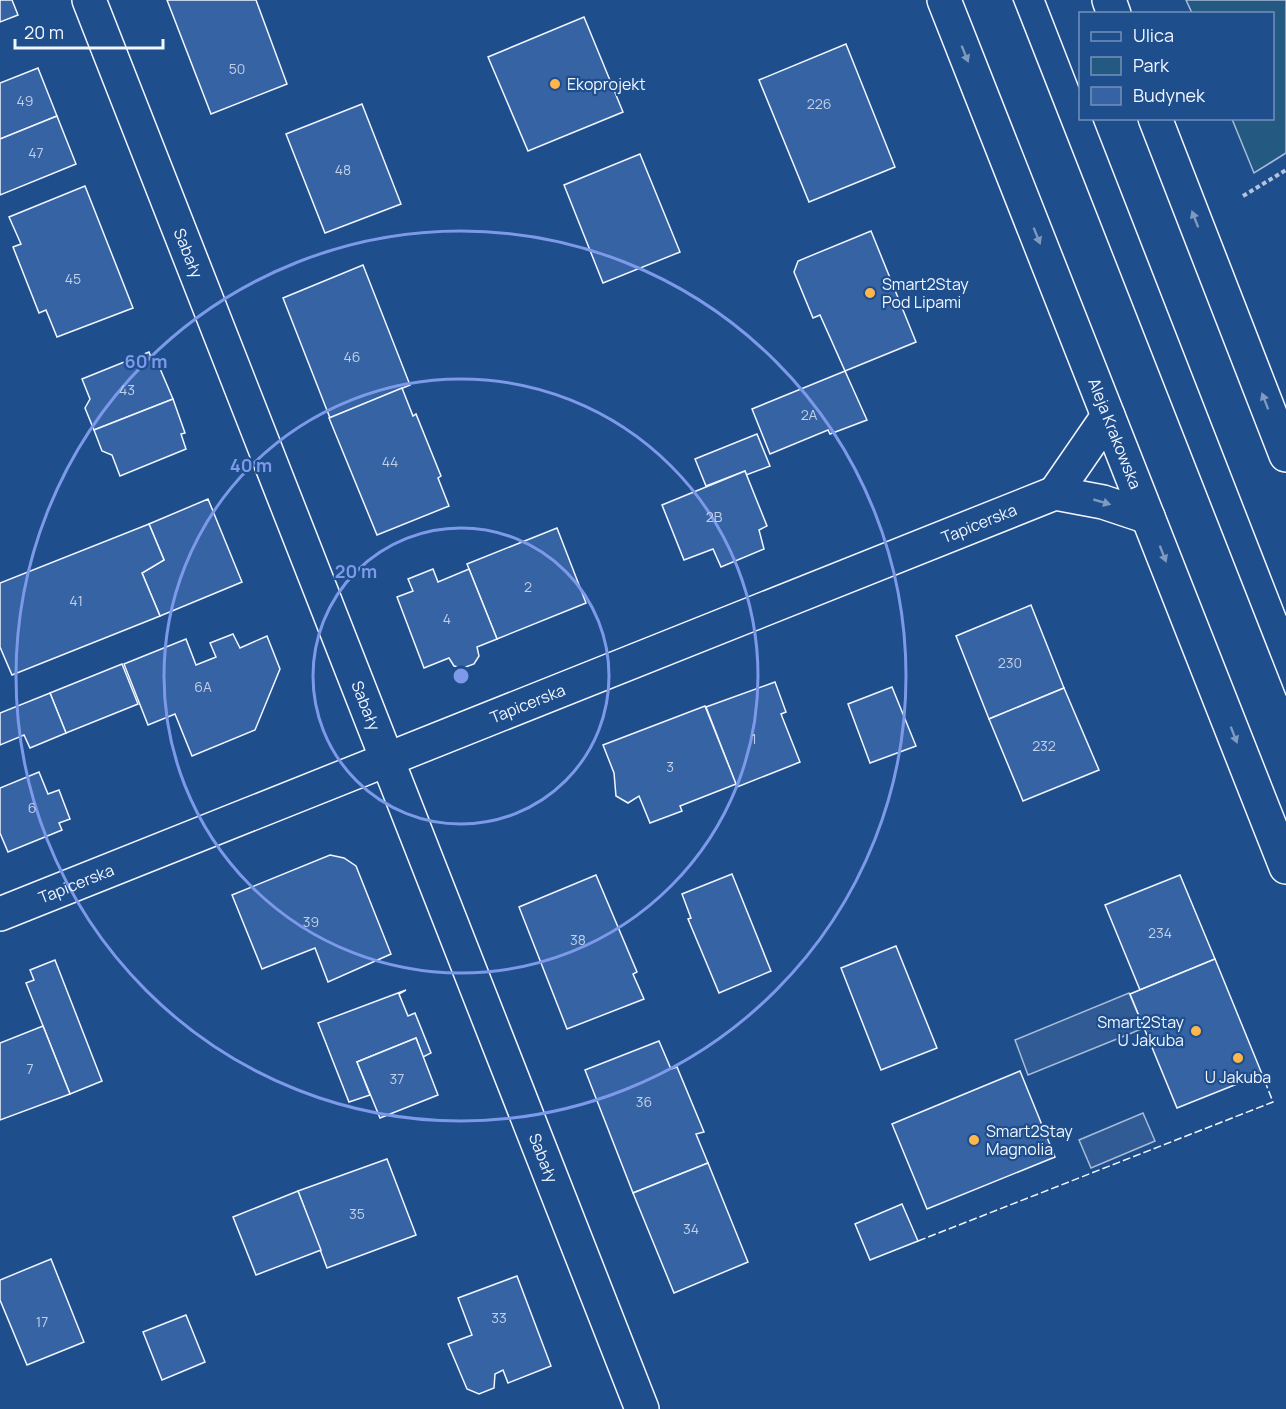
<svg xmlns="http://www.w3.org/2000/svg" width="1286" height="1409" font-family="Manrope,sans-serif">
<rect width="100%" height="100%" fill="#1f4e8c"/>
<path fill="#245a82" stroke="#a8bbd7" stroke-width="1.5" d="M1186 0H1286V153L1254 173 1232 119 1272 118V14L1192 13Z"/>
<g fill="#305b95" stroke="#a8bbd7" stroke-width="1.5">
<path d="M1129 993 1144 1028 1028 1075 1015 1040Z"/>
<path d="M1143 1113 1155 1141 1091 1168 1079 1140Z"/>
</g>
<g fill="#3563a3" stroke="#f2f6ff" stroke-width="1.5">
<path d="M0 0H12L18 15 0 22Z"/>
<path d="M167 0H256L287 84 211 114Z"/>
<path d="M584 17 623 112 528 151 488 57Z"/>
<path d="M846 44 895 167 809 202 759 80Z"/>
<path d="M38 68 57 116 0 139V83Z"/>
<path d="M362 104 401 204 325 233 286 134Z"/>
<path d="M57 116 76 164 0 195V139Z"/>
<path d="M640 154 680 252 603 283 564 185Z"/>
<path d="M85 186 133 308 57 337 46 310 39 313 13 247 21 244 9 217Z"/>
<path d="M871 231 916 342 845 371 820 315 813 318 794 272 798 261Z"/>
<path d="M363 265 410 385 330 418 283 298Z"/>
<path d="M149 352 154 365 158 364 173 399 94 430 85 408 90 399 82 379Z"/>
<path d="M845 371 867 420 830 434 828 430 770 454 752 409Z"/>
<path d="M402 388 413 416 416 414 441 476 438 478 449 506 377 535 329 418Z"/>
<path d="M173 399 185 433 181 434 186 449 120 476 112 455 102 451 94 430Z"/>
<path d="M757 434 770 466 746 475 745 471 706 486 695 459Z"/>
<path d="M745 471 767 526 759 530 764 549 721 567 713 549 684 560 662 505Z"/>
<path d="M208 499 242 582 160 616 142 573 164 560 149 524Z"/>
<path d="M149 524 164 560 142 573 160 616 12 675 0 647V583Z"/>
<path d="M557 528 586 603 497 639 467 564Z"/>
<path d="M433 569 438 582 469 569 497 639 477 647 479 656 474 664 463 668 454 666 449 658 424 668 397 597 413 591 408 579Z"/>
<path d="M1031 605 1064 688 989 719 956 636Z"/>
<path d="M233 634 240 648 267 636 280 669 255 730 192 756 175 714 148 725 124 664 186 639 196 665 216 657 210 643Z"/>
<path d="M122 664 138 704 66 733 50 693Z"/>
<path d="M775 682 786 712 781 714 800 762 737 787 706 707Z"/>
<path d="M892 687 916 746 870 763 848 704Z"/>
<path d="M1064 688 1099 770 1023 801 989 719Z"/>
<path d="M50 693 66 733 30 748 24 735 0 745V713Z"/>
<path d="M705 706 736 784 680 806 682 811 650 823 639 796 628 803 616 796 614 773 603 745Z"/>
<path d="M39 772 48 794 59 790 70 819 59 823 62 830 8 852 0 833V788Z"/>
<path d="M330 855 344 858 356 866 391 954 328 982 315 948 262 969 232 895Z"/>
<path d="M732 874 771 971 719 993 688 919 691 918 682 894Z"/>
<path d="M596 875 637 972 633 974 644 999 567 1029 519 907Z"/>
<path d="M1180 875 1215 959 1140 990 1105 905Z"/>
<path d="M896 946 937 1048 881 1070 841 968Z"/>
<path d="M1215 959 1262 1074 1177 1108 1130 994Z"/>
<path d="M55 960 102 1081 70 1094 26 983 34 980 30 970Z"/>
<path d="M406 990 399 994 408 1016 415 1013 431 1053 423 1057 416 1038 357 1062 370 1095 349 1102 318 1023Z"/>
<path d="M43 1026 70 1094 0 1120V1043Z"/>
<path d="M416 1038 438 1095 380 1118 357 1062Z"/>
<path d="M659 1041 671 1069 677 1067 704 1132 696 1134 708 1163 633 1193 585 1070Z"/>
<path d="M1020 1071 1055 1157 927 1209 892 1124Z"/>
<path d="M387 1159 416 1235 327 1268 298 1191Z"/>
<path d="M708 1163 748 1262 674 1293 633 1193Z"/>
<path d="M298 1191 321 1250 256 1275 233 1217Z"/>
<path d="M902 1204 918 1241 870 1260 855 1224Z"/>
<path d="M51 1259 84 1342 27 1365 0 1300V1280Z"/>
<path d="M517 1276 551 1366 508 1383 503 1370 495 1374 494 1388 479 1394 467 1389 448 1344 472 1335 458 1298Z"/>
<path d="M186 1315 205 1362 162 1380 143 1332Z"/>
</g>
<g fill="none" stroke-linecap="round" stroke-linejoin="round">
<defs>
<g id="street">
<path id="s1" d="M89 0 642 1409"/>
<path d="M1055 493 1108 416"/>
<path id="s2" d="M0 914 1055 493 1103 502 1148 517"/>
</g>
<g id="secondary">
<path id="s3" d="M944 0 1286 867"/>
<path d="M1109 0 1114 14"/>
<path d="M1155 118 1286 455"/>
</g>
</defs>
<use href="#street" stroke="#f2f6ff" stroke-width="36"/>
<use href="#secondary" stroke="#f2f6ff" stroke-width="36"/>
<path stroke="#b3c4dc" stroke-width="4" stroke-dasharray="4.5 3" stroke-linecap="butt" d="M1243 196 1286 170"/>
<use href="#street" stroke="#1f4e8c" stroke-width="33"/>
<use href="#secondary" stroke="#1f4e8c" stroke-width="33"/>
<g stroke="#f2f6ff" stroke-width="1.5">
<path d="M1013 0 1286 695"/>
<path d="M1045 0 1080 90"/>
<path d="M1092 118 1286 615"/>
</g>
<path stroke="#f2f6ff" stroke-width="1.5" stroke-dasharray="8 3" stroke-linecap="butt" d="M918 1241 1273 1102 1262 1074"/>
</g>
<defs><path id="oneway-solid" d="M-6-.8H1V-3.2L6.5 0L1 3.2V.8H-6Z" transform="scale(1.5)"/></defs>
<g fill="#7e9ac0">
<use href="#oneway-solid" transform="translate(965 54) rotate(68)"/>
<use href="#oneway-solid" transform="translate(1195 219) rotate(-111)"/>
<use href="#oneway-solid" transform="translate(1037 236) rotate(68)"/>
<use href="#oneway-solid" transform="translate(1265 401) rotate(-111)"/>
<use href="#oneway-solid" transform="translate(1102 502) rotate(16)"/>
<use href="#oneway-solid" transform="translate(1163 554) rotate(69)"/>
<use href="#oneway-solid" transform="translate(1234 735) rotate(69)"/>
</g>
<g fill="none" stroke="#7d9aea" stroke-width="3">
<circle cx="461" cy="676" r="148"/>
<circle cx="461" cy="676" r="297"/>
<circle cx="461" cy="676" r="445"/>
</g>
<g fill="#ffb74d" stroke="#1f4e8c" stroke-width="2">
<circle cx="555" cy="84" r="6"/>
<circle cx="870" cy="293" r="6"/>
<circle cx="1196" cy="1031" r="6"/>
<circle cx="1238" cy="1058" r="6"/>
<circle cx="974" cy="1140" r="6"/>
</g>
<g text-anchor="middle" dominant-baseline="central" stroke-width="4.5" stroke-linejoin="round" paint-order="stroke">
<g font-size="14" fill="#c3d1e8">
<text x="237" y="68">50</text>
<text x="25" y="100">49</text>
<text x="819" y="103">226</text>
<text x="36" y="152">47</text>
<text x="343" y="169">48</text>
<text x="73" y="278">45</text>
<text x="352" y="356">46</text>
<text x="127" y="389">43</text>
<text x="809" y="414">2A</text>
<text x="390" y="461">44</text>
<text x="714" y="516">2B</text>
<text x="528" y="586">2</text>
<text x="76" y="600">41</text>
<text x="447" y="618">4</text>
<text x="1010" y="662">230</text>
<text x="203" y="686">6A</text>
<text x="754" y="738">1</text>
<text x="1044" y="745">232</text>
<text x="670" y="766">3</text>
<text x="32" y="807">6</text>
<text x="311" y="921">39</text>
<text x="1160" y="932">234</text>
<text x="578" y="939">38</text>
<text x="30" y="1068">7</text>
<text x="397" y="1078">37</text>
<text x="644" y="1101">36</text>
<text x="357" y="1213">35</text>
<text x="691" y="1228">34</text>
<text x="499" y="1317">33</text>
<text x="42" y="1321">17</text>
</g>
<g font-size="16" fill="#f2f6ff" stroke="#1f4e8c" text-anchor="start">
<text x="567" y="84">Ekoprojekt</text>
<text x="882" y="284">Smart2Stay<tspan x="882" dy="18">Pod Lipami</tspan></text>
<text x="1184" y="1022" text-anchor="end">Smart2Stay<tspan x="1184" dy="18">U Jakuba</tspan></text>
<text x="1238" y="1077" text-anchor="middle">U Jakuba</text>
<text x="986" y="1131">Smart2Stay<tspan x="986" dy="18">Magnolia</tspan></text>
</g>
<g font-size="16" fill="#f2f6ff" stroke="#1f4e8c">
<text stroke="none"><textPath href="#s1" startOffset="272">Sabały</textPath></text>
<text stroke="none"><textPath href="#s3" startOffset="466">Aleja Krakowska</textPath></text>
<text stroke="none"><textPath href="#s2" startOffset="1054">Tapicerska</textPath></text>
<text stroke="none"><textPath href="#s2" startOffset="568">Tapicerska</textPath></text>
<text stroke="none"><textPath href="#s1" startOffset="758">Sabały</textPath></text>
<text stroke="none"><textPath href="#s2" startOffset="82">Tapicerska</textPath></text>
<text stroke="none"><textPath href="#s1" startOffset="1244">Sabały</textPath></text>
</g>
</g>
<circle cx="461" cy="676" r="9" fill="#7d9aea" stroke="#1f4e8c" stroke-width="3"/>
<g font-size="18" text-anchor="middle" font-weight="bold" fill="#7d9aea" stroke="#1f4e8c" stroke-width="4.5" stroke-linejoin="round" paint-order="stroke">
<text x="146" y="368">60 m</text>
<text x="251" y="472">40 m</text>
<text x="356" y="578">20 m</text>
</g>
<rect x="1079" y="12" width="195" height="108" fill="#1f4e8c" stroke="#7391ba" stroke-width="1.5"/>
<rect x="1091" y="32" width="30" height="9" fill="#1f4e8c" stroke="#7391ba" stroke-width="1.5"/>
<text x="1133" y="42" font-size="18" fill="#f2f6ff">Ulica</text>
<rect x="1091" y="57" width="30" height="18" fill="#245a82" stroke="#7391ba" stroke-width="1.5"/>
<text x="1133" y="72" font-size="18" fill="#f2f6ff">Park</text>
<rect x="1091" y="87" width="30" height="18" fill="#3563a3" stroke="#7391ba" stroke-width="1.5"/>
<text x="1133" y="102" font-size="18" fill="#f2f6ff">Budynek</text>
<path d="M15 39v9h148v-9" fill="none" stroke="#f2f6ff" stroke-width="3"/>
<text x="24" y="39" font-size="18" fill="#f2f6ff" stroke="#1f4e8c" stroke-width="4.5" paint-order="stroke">20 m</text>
</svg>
